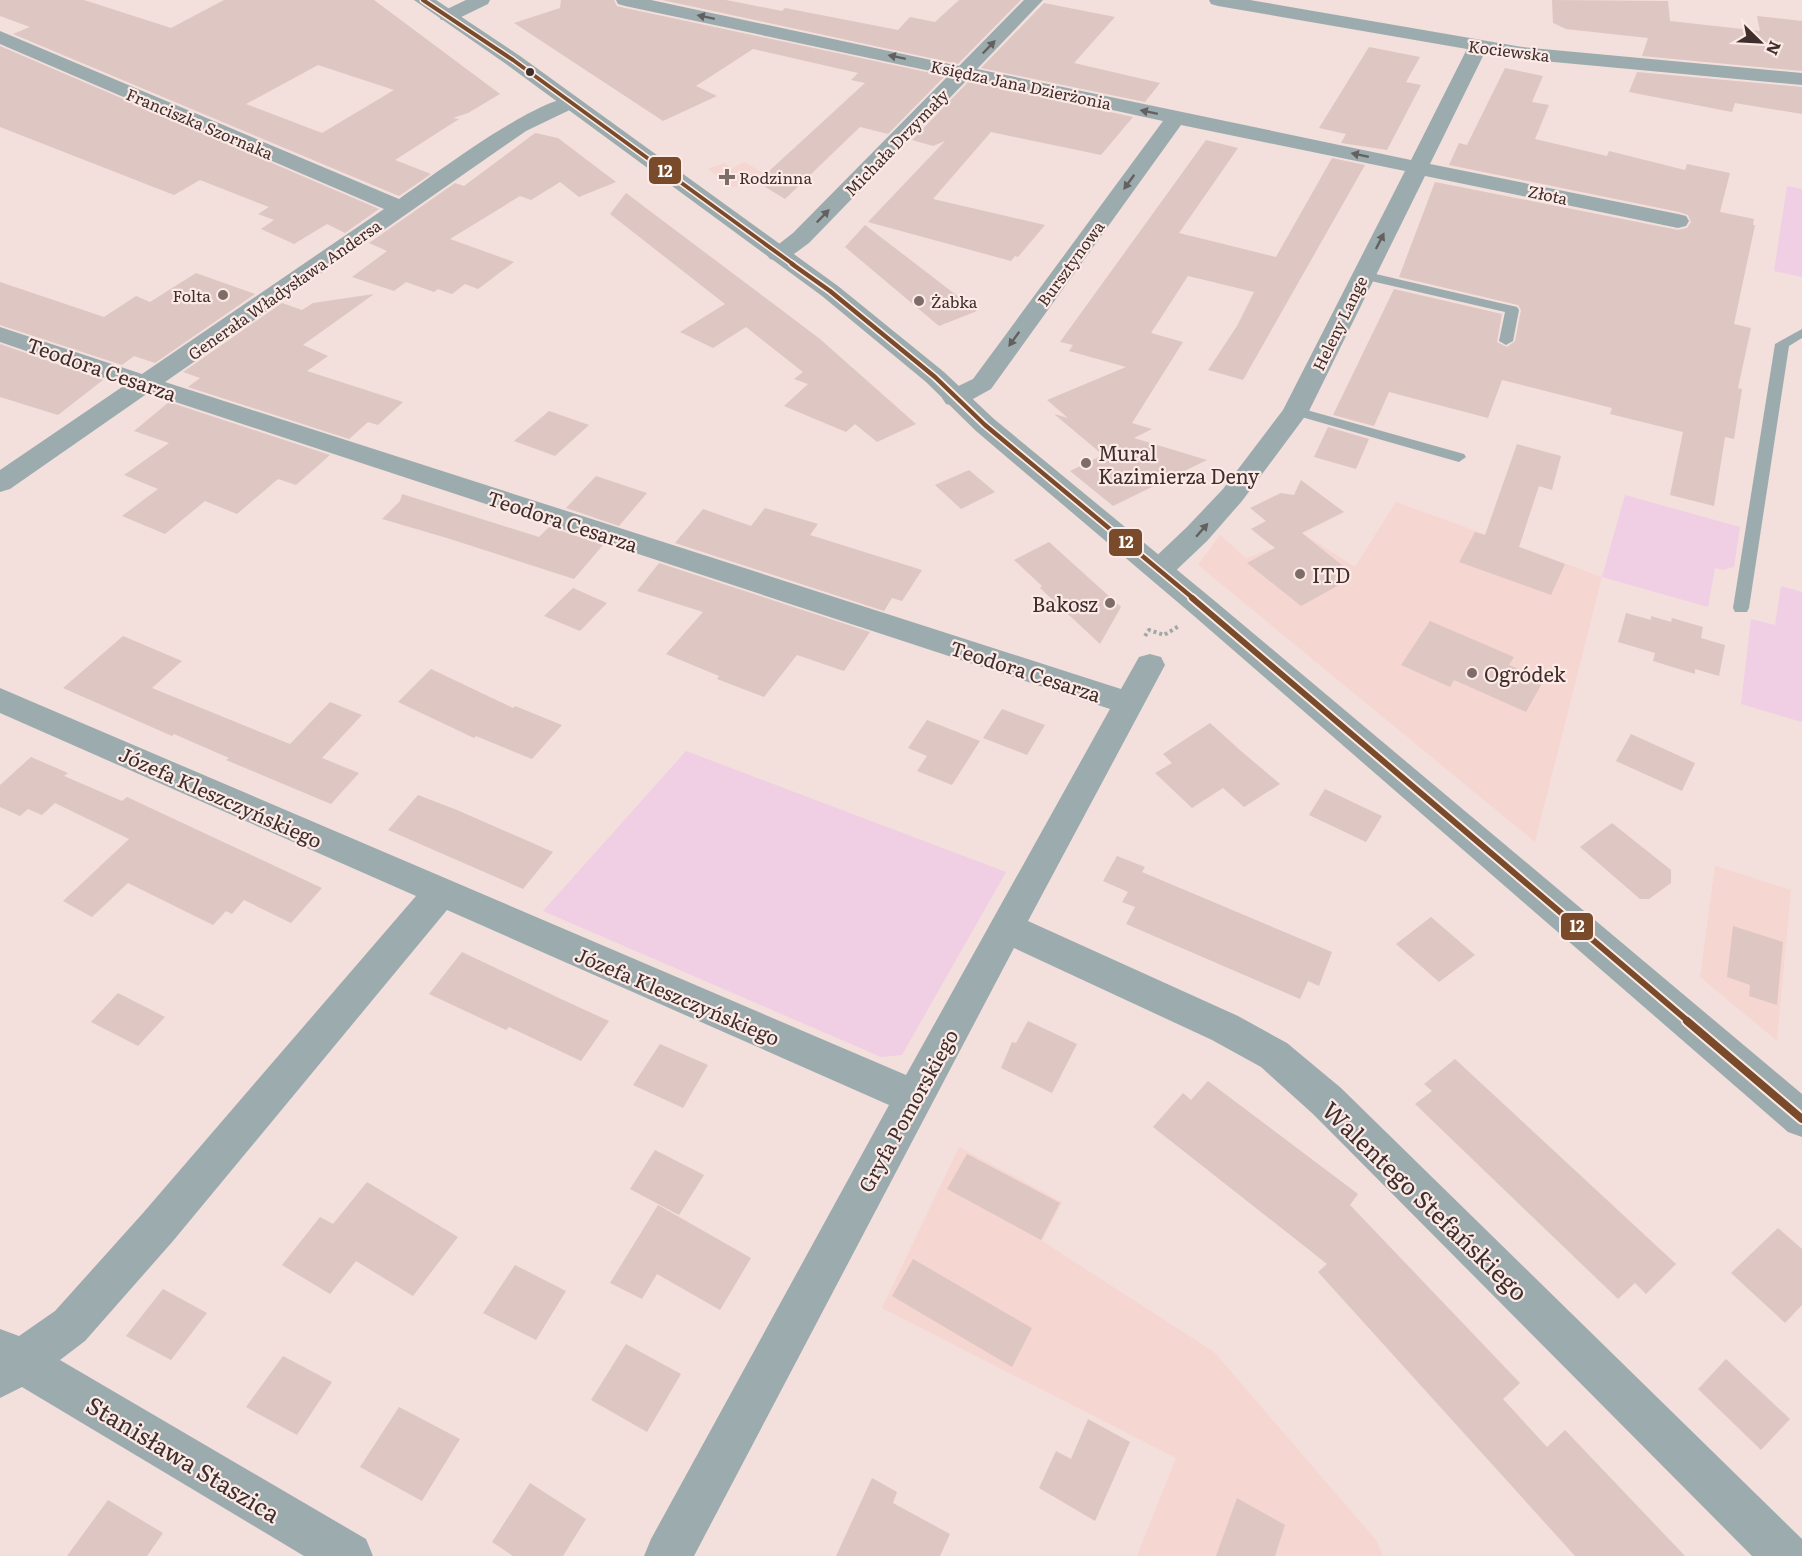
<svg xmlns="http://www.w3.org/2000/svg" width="1802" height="1556" font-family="Literata,serif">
<rect width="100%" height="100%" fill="#f3dfdc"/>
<g fill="#f6d6d1">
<path d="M745 162 764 174 733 187 708 169 724 163 732 168Z"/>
<path d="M1396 502 1602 577 1535 842 1198 565 1220 535 1246 558 1275 548 1302 533 1355 567Z"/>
<path d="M1715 866 1791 890 1777 1041 1700 977Z"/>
<path d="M959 1147 1062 1202 1042 1241 1214 1352 1376 1540 1383 1556H1137L1176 1458 882 1308Z"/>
</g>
<g fill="#f0cfe5">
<path d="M1787 186 1802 189V277L1774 271Z"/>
<path d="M1625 495 1740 527 1734 567 1723 570 1715 568 1708 607 1602 577Z"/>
<path d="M1781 586 1802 592V722L1741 704 1751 619 1775 625Z"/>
<path d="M686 751 1006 872 902 1055 881 1057 543 911Z"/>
</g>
<g fill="#dec6c3" fill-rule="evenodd">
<path d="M0 0H84L171 28 224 0H374L500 94 468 113 453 118 459 119 395 160 431 174 399 196 13 34 30 27 0 16ZM318 65 394 90 322 133 246 104Z"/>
<path d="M561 0H614L617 6 625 8 945 76 888 134 860 127 785 199 757 182 865 83 851 80 858 73 753 49 696 86 717 96 663 121 514 23 560 8Z"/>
<path d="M662 0H726L782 11 785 8 898 30 910 17 935 22 959 0H1021L958 64Z"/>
<path d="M1552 0 1668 1 1670 21 1760 31 1757 16 1802 21V71L1642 56 1648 38 1566 29 1553 23Z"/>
<path d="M1044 3 1115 17 1074 63 1160 83 1145 102 981 68Z"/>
<path d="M0 46 379 209 345 233 327 224 294 244 261 229 274 220 258 214 269 207 200 180 174 195 0 127Z"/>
<path d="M1369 47 1420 57 1406 82 1421 85 1387 150 1341 143 1346 134 1319 128Z"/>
<path d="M1505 68 1543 76 1532 102 1549 105 1535 139 1607 156 1609 151 1685 170 1687 164 1730 173 1720 212 1754 219 1753 225H1755L1734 324 1751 328 1738 388 1742 389 1734 439 1725 437 1714 506 1670 495 1683 432 1610 414 1612 408 1502 380 1488 418 1389 392 1374 426 1333 415 1394 289 1502 314 1497 342 1507 347 1515 341 1521 310 1518 305 1399 277 1435 182 1678 230 1687 228 1691 222 1688 215 1679 212 1449 165 1459 143 1467 145Z"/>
<path d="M1637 72 1802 87V114L1735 103 1732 112 1629 92Z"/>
<path d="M969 81 1133 117 1101 155 991 132 933 199 1045 225 1018 257 1015 256 1011 261 868 222 945 141 933 146 912 140Z"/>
<path d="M535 133 558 138 616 182 579 197 560 182 531 200 520 196 450 239 514 262 478 289 465 284 452 294 438 289 434 292 406 282 394 291 352 277 387 251 369 243 455 183 464 186Z"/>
<path d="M1206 140 1238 148 1179 233 1276 257 1332 158 1365 165 1243 380 1208 370 1237 326 1254 292 1188 276 1151 333 1183 342 1132 423 1152 429 1134 438 1207 460 1113 506 1070 471 1103 455 1054 414 1068 418 1047 400 1126 367 1069 351 1073 345 1060 342Z"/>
<path d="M626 193 820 339 916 424 877 442 855 424 846 432 784 406 808 384 794 379 803 372 746 327 713 348 680 332 725 304 610 214Z"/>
<path d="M865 225 977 311 939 326 845 247Z"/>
<path d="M196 273 255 294 155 363 134 356 122 365 0 325V282L104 317 136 296 150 302Z"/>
<path d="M374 294 303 345 328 356 307 371 403 402 378 425 368 422 349 439 188 387 200 378 183 372 282 303 302 310 313 303Z"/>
<path d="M0 344 103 380 58 415 0 397Z"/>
<path d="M169 402 330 455 296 485 278 479 237 514 205 501 165 534 122 516 158 489 124 475 169 443 134 431Z"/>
<path d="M549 411 589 425 555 456 514 441Z"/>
<path d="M1328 427 1369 439 1356 469 1314 457Z"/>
<path d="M1517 444 1561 456 1552 490 1539 486 1519 547 1565 564 1551 595 1459 562 1475 532 1485 535Z"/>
<path d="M969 470 995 492 961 509 935 485Z"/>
<path d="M596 476 647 493 619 526 566 508Z"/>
<path d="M1301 480 1344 512 1302 533 1348 570 1334 578 1341 584 1301 606 1247 563 1275 548 1251 529 1266 521 1250 508 1281 493 1294 495Z"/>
<path d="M402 494 539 537 549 527 603 545 574 579 447 538 382 519 400 501Z"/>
<path d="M765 508 818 524 810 535 922 570 902 601 892 598 884 611 675 543 703 509 751 526Z"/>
<path d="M1049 542 1121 607 1100 644 1040 588 1042 586 1014 560Z"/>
<path d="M659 563 870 632 844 671 797 655 764 697 717 679 719 676 666 654 703 612 637 591Z"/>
<path d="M573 588 607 603 580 631 544 616Z"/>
<path d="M1626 613 1651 620V616L1671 622 1672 618 1703 627 1701 638 1725 645 1719 676 1695 669V674L1653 661 1655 653 1618 642Z"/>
<path d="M1430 621 1514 657 1509 665 1544 680 1526 712 1454 680 1450 687 1401 665Z"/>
<path d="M123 636 182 661 152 688 290 744 330 702 362 715 322 758 359 773 331 804 226 760 229 758 174 734 172 736 63 688Z"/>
<path d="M431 669 513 708 515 706 562 725 532 759 476 736 474 738 398 702Z"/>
<path d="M1002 709 1045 725 1027 755 983 738Z"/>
<path d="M927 720 980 741 952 785 917 771 927 756 908 748Z"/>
<path d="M1210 723 1241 751 1280 784 1244 807 1223 788 1192 808 1155 773 1172 763 1163 754Z"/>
<path d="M1631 734 1695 763 1682 791 1616 761Z"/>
<path d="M31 757 68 773 64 776 122 801 127 797 322 888 291 923 244 900 232 914 226 911 213 925 128 883 92 917 63 901 129 839 55 803 42 815 28 809 20 816 0 807V785Z"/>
<path d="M1325 789 1382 816 1366 842 1309 815Z"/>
<path d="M418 795 457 810 553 852 523 889 388 830Z"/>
<path d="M1612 823 1671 870V883L1649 899H1640L1580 847Z"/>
<path d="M1117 856 1145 867 1142 872 1332 952 1319 986 1308 981 1300 999 1126 924 1135 907 1122 902 1128 892 1103 881Z"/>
<path d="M1431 917 1475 955 1439 982 1396 944Z"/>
<path d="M1733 926 1783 942 1777 1005 1749 996 1750 985 1727 977Z"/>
<path d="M462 952 561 999 609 1021 581 1061 509 1027 506 1030 429 994Z"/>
<path d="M118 993 165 1017 138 1046 91 1022Z"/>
<path d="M1028 1021 1077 1044 1052 1093 1001 1068 1012 1042 1016 1043Z"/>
<path d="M660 1044 708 1065 683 1108 633 1085Z"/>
<path d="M1455 1059 1676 1264 1646 1294 1635 1283 1618 1299 1415 1104 1432 1091 1424 1084Z"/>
<path d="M1208 1081 1358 1194 1350 1205 1520 1383 1503 1399 1547 1447 1565 1430 1685 1556H1575L1318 1272 1327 1264 1153 1127 1183 1093 1191 1100Z"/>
<path d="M655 1150 704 1175 679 1215 630 1189Z"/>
<path d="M967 1154 1060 1203 1041 1240 947 1189Z"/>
<path d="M367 1182 458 1237 413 1296 356 1261 330 1294 282 1265 320 1217 333 1224Z"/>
<path d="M658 1205 751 1258 720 1310 657 1274 642 1299 610 1283Z"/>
<path d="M1778 1228 1802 1249V1305L1785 1323 1731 1273Z"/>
<path d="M913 1259 1032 1328 1012 1367 892 1296Z"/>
<path d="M515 1265 566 1291 536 1340 483 1313Z"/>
<path d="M163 1289 207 1313 171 1360 126 1336Z"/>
<path d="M626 1344 681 1374 647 1432 591 1400Z"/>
<path d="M283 1356 332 1382 297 1435 246 1407Z"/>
<path d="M1726 1359 1790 1419 1761 1450 1698 1389Z"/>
<path d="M399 1407 460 1439 422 1501 360 1467Z"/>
<path d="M1088 1419 1130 1442 1095 1521 1039 1488 1056 1451 1071 1459Z"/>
<path d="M872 1478 897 1492 893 1503 950 1534 940 1556H836Z"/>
<path d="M530 1483 586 1519 563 1556H513L492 1542Z"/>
<path d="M1237 1498 1285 1525 1275 1556H1216Z"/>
<path d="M108 1500 163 1533 147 1556H67Z"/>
</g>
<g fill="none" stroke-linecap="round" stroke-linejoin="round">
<path stroke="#a2a7a7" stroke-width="4" stroke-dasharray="3 3" stroke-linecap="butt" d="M1145 636 1149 630 1164 635 1179 626"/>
<g fill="#9cacae" fill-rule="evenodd">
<path d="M1363 271 1517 307 1519 310 1513 341 1506 345 1499 341 1505 312 1358 278 1357 275 1358 272Z"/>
<path d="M1802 329V338L1789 346 1749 608 1747 612H1735L1733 608 1775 344Z"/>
<path d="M1296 407 1464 454 1466 457 1459 462 1291 414 1289 411 1291 408Z"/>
</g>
<g fill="#9cacae" fill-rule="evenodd">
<path d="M466 0H490L488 4 455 20H441L439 16 441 12Z"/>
<path d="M616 0H651L959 66 1024 0H1043L977 69 1411 160 1467 49 1218 6 1211 4 1209 0H1250L1522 47 1802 73V85L1522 59 1485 52 1430 164 1678 214 1686 216 1689 221 1686 226 1678 228 1425 176 1309 411 1242 501 1207 541 1169 577 1159 580 1149 577 1144 570 1149 563 1187 527 1223 489 1283 410 1405 171 1181 125 991 389 964 404 955 406 946 404 942 398 946 392 973 379 1163 121 968 79 809 243C796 252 786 263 770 259L766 254 793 233 949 75 625 6 618 4Z"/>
<path d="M0 31 399 199C430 178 545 90 578 98L581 102 578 106 526 131 165 382 1121 689 1139 657 1150 654 1161 657 1165 665 1028 921 1238 1016 1287 1043 1341 1088 1802 1539V1556H1752L1313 1114 1261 1067 1212 1040 1014 948 694 1556H644L651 1539 889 1105 447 910 173 1241 85 1341 60 1360 366 1539 373 1556H304L22 1387 0 1398V1329L19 1336 55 1311 143 1213 416 896 0 713V688L906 1075 1110 709 148 393 10 489 0 492V470L125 385 0 342V327L142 374 384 209 0 44Z"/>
</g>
<path fill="#9cacae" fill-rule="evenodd" d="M414 0H436L520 56 838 286 944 372 994 419 1216 602 1802 1094V1137L1788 1132 1194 616 976 431 926 382 822 296 506 64Z"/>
<defs>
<path id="bus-1-far3" d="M423 0 513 60 794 265"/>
<path id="bus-1-far2" d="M792 264 830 291 935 377 985 425 1194 599"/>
<path id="bus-1-far1" d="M1192 598 1689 1022"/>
<path id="bus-1" d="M1687 1021 1802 1119"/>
</defs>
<use href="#bus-1-far3" stroke="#fceae7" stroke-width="7"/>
<use href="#bus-1-far2" stroke="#fceae7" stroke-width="8"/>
<use href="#bus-1-far1" stroke="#fceae7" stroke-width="10"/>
<use href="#bus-1" stroke="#fceae7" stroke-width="12"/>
<use href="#bus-1-far3" stroke="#7a4b2a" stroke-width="4"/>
<use href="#bus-1-far2" stroke="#7a4b2a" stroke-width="4.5"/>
<use href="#bus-1-far1" stroke="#7a4b2a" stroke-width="6"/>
<use href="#bus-1" stroke="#7a4b2a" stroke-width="8"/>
</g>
<defs><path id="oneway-solid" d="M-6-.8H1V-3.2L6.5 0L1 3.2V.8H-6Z" transform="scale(1.5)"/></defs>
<g fill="#64605f">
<use href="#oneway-solid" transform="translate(706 17) rotate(-168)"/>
<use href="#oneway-solid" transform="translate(989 47) rotate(-46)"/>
<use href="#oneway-solid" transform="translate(897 57) rotate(-168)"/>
<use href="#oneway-solid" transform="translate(1149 112) rotate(-168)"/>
<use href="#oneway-solid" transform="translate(1360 155) rotate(-168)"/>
<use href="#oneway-solid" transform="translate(1129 182) rotate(126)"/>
<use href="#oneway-solid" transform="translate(823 216) rotate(-46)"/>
<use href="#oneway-solid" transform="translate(1380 241) rotate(-63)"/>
<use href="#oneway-solid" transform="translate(1014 339) rotate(126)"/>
<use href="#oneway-solid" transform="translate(1202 530) rotate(-49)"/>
</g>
<circle fill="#3f2e2b" stroke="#fceae7" stroke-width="2" cx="530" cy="72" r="5"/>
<g fill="#7e6c69" stroke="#fceae7" stroke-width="2">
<path d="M724 168h6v6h6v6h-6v6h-6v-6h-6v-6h6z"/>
<circle cx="223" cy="295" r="6"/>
<circle cx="919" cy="301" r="6"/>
<circle cx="1086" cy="463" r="6"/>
<circle cx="1300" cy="574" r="6"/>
<circle cx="1110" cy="603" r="6"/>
<circle cx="1472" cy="673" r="6"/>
</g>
<g text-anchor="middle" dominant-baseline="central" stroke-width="4.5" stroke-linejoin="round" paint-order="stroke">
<g font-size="16" fill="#3f2e2b" stroke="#fceae7">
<text transform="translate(1509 50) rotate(7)">Kociewska</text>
<text transform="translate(1021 84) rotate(12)">Księdza Jana Dzierżonia</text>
<text transform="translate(200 123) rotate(23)">Franciszka Szornaka</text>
<text transform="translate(896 142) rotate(-46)">Michała Drzymały</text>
<text transform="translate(1548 194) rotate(12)">Złota</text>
<text transform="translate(1070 263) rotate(-54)">Bursztynowa</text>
<text transform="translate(284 289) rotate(-35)">Generała Władysława Andersa</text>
<text transform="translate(1339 323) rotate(-64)">Heleny Lange</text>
</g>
<g font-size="16" fill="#3f2e2b" stroke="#fceae7" text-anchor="start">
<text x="739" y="177">Rodzinna</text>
<text x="211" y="295" text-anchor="end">Folta</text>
<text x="931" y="301">Żabka</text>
</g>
<g font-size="20" fill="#3f2e2b" stroke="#fceae7">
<text transform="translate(102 368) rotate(19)">Teodora Cesarza</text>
<text transform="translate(563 520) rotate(18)">Teodora Cesarza</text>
<text transform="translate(1026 670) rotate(18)">Teodora Cesarza</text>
<text transform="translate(221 796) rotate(24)">Józefa Kleszczyńskiego</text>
<text transform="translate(678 995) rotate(23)">Józefa Kleszczyńskiego</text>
<text transform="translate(907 1110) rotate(-61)">Gryfa Pomorskiego</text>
</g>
<g font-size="20" fill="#3f2e2b" stroke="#fceae7" text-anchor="start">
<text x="1098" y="452">Mural<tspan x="1098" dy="23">Kazimierza Deny</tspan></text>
<text x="1312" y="574">ITD</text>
<text x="1098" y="603" text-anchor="end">Bakosz</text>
<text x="1484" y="673">Ogródek</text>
</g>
<g font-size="24" fill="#3f2e2b" stroke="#fceae7">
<text transform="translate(1426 1200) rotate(44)">Walentego Stefańskiego</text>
<text transform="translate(184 1458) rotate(31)">Stanisława Staszica</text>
</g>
</g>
<g stroke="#fceae7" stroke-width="2">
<rect x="648" y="156" width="34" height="29" rx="6" fill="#7a4b2a"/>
<rect x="1108" y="528" width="35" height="29" rx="6" fill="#7a4b2a"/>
<rect x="1560" y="912" width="34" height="29" rx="6" fill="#7a4b2a"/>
</g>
<g font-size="16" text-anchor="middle" font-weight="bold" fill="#fff">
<text x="665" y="177">12</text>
<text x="1126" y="548">12</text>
<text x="1577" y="932">12</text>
</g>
<g transform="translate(1760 42) rotate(114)" stroke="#fceae7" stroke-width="4.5" paint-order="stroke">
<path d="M0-4.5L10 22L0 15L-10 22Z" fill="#3f2e2b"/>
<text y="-9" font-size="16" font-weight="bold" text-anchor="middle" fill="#3f2e2b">N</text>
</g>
</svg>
